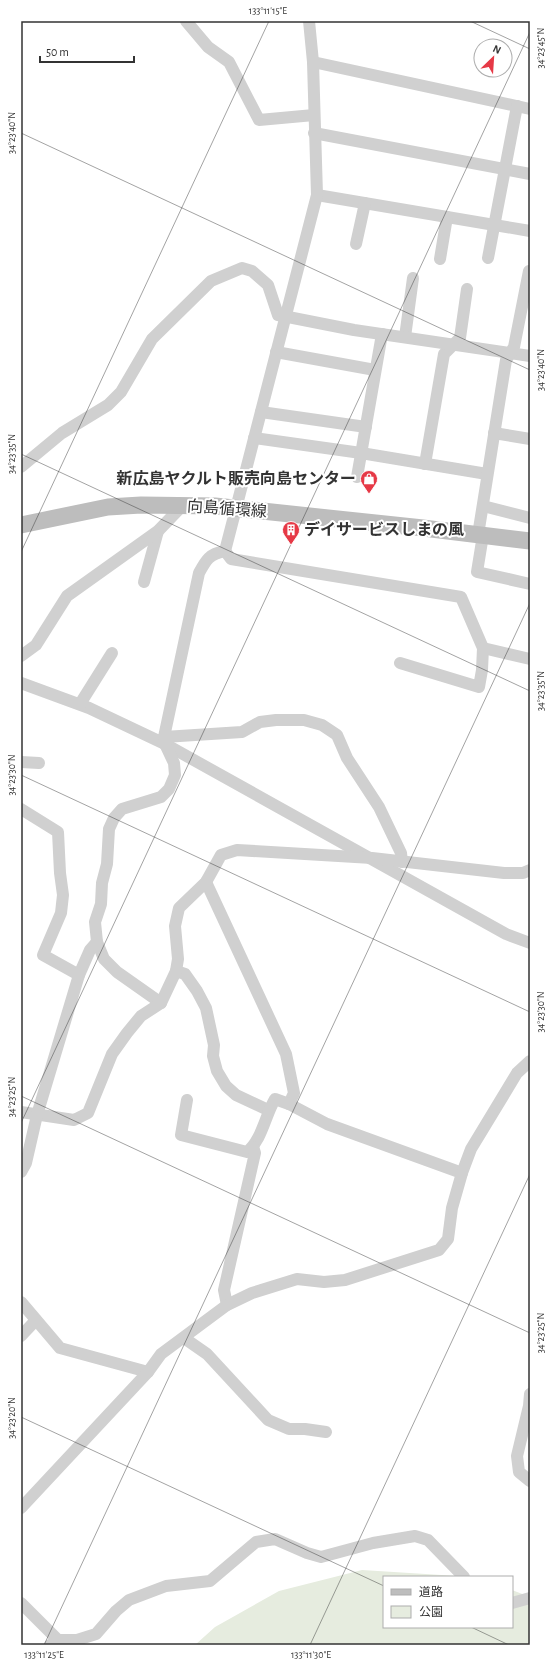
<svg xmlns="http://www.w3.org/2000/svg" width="551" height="1666" font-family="'Alegreya Sans','Noto Sans JP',sans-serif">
<rect width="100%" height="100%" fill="#fff"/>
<path fill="#e6ecdf" d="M362 1570 473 1577H384V1627H512V1590L530 1597V1645H195L215 1627 279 1591Z"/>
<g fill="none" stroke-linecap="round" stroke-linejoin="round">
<g stroke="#d0d0d0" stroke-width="12">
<path d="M186 21 208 47 229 62 259 120 314 115"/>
<path d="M313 62 530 109"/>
<path d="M314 133 530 174"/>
<path d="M317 195 530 231"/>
<path d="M356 244 365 203"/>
<path d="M488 258 517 106"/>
<path d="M440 259 447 217"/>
<path d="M405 337 413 278"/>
<path d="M276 352 375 370"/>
<path d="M261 412 366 427"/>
<path d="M494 433 530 439"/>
<path d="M254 438 361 453 487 474"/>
<path d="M425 464 444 354 460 338 467 289"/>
<path d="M21 467 62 433 108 405 121 392 152 339 211 281 242 268 252 271 268 285 278 315 354 330 530 356"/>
<path d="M357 477 382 334"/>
<path d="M483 506 530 518"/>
<path d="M478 535 506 360 514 347 529 271"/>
<path d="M483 535 477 572 530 584"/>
<path d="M225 551 231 559 461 597 483 648 482 670 479 687 400 663"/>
<path d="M144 582 158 531"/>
<path d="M483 648 530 659"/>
<path d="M21 656 36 645 67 596 158 531 182 506"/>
<path d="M21 683 89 708 165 744 506 934 530 943"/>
<path d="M80 704 112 653"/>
<path d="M164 737 242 732 260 722 276 720H304L322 725 337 735 347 758 379 807 401 853 402 862"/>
<path d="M21 762 39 763"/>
<path d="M21 809 58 832 60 873 63 895 61 913 43 955 79 975"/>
<path d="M206 882 286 1054 294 1093 289 1104"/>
<path d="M176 971 185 974 197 991 206 1008 214 1045 213 1056 217 1071 226 1086 236 1095 268 1110"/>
<path d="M161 1003 117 972 104 959 97 942 95 922 101 904 102 883 107 864 109 829 114 818 122 809 161 797 169 789 175 775 174 763 165 744 164 737 199 573C206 560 209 554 225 551L317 195 313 62 309 21"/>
<path d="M187 1100 181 1135 247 1152C262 1140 265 1116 275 1099L289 1104 327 1124 462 1173"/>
<path d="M21 1112 74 1120 88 1113 112 1054 127 1033 141 1016 161 1003 176 971 178 959 175 926 179 908 206 882 221 855 237 850 372 858 504 873H523L530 870"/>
<path d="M21 1172 26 1163 37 1115 79 975 90 950 97 942"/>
<path d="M21 1302 60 1348 148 1372"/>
<path d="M227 1305 224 1290 255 1153 253 1147"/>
<path d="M21 1336 36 1320"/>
<path d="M184 1338 207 1354 268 1420 289 1429H305L326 1432"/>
<path d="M530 1394 529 1406 517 1456 519 1472 530 1481"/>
<path d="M21 1508 148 1372 161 1354 227 1305 252 1293 297 1279 324 1282 345 1280 439 1250 448 1239 452 1208 462 1173 471 1149 517 1073 530 1061"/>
<path d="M21 1603 58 1640"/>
<path d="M512 1603 530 1598"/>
<path d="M50 1645 58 1640H77L96 1634 116 1611 129 1600 166 1586 210 1581 256 1542 275 1539 307 1553 321 1557 373 1543 415 1536 428 1540 464 1577"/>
</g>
<path stroke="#bdbdbd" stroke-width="17" d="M21 525 108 507 141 505 215 506 423 528 530 541"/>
</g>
<path fill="none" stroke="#333" stroke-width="1" stroke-opacity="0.45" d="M470 21 530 49M21 133 530 370M21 454 530 691M21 552 269 21M21 775 530 1012M21 1096 530 1333M21 1123 530 32M21 1417 384 1586M471 1627 509 1645M44 1645 530 603M310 1645 530 1174"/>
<defs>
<symbol id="shop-pin" viewBox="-11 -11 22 30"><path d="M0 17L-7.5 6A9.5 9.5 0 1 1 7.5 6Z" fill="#e63946" stroke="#fff"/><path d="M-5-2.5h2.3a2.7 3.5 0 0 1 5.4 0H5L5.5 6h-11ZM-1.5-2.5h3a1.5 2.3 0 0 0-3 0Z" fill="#fff"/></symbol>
<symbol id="building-pin" viewBox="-11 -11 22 30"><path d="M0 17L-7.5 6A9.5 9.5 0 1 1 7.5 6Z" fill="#e63946" stroke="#fff"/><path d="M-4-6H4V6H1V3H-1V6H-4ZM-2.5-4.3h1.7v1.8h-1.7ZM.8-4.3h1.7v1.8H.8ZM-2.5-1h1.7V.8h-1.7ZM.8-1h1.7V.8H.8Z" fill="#fff"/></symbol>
</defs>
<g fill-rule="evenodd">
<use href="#shop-pin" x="359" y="469" width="20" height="27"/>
<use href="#building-pin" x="281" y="520" width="20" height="27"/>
</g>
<g text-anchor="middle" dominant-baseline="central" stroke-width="4" stroke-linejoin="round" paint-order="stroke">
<g font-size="16" font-weight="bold" fill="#333" stroke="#fff" text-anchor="end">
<text x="356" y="479">新広島ヤクルト販売向島センター</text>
<text x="304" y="530" text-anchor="start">デイサービスしまの風</text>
</g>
<g font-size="16" fill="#333" stroke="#fff">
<text transform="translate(227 509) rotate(4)">向島循環線</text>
</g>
</g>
<rect width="551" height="1666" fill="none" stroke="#ffffff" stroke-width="44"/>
<rect x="383" y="1576" width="130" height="52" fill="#ffffff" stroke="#adadad"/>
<rect x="391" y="1589" width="20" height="6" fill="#bdbdbd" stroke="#adadad"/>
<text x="419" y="1596" font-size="12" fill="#333333">道路</text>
<rect x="391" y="1606" width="20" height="12" fill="#e6ecdf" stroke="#adadad"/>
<text x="419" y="1616" font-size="12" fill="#333333">公園</text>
<g transform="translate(493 58) rotate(25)"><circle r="19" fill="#ffffff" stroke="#adadad"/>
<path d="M0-3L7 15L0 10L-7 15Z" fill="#e63946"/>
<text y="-6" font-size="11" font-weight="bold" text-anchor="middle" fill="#333333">N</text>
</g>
<path d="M40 56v6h94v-6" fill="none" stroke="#333333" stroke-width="2"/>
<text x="46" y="56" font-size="12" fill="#333333" stroke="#ffffff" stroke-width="3" paint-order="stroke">50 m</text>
<rect x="22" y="22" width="507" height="1622" fill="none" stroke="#333" stroke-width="1.5"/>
<g font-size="10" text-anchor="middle" fill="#333">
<text x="268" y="14">133°11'15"E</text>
<text transform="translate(540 48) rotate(-90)" y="4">34°23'45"N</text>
<text transform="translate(11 133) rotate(-90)" y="4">34°23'40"N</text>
<text transform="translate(540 370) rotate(-90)" y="4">34°23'40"N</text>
<text transform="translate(11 454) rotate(-90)" y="4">34°23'35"N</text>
<text transform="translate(540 691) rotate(-90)" y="4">34°23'35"N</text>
<text transform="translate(11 775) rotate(-90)" y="4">34°23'30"N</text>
<text transform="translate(540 1012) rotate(-90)" y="4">34°23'30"N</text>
<text transform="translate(11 1097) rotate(-90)" y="4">34°23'25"N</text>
<text transform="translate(540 1333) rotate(-90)" y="4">34°23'25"N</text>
<text transform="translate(11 1418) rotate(-90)" y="4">34°23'20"N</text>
<text x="44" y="1658">133°11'25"E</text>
<text x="311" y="1658">133°11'30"E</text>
</g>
</svg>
